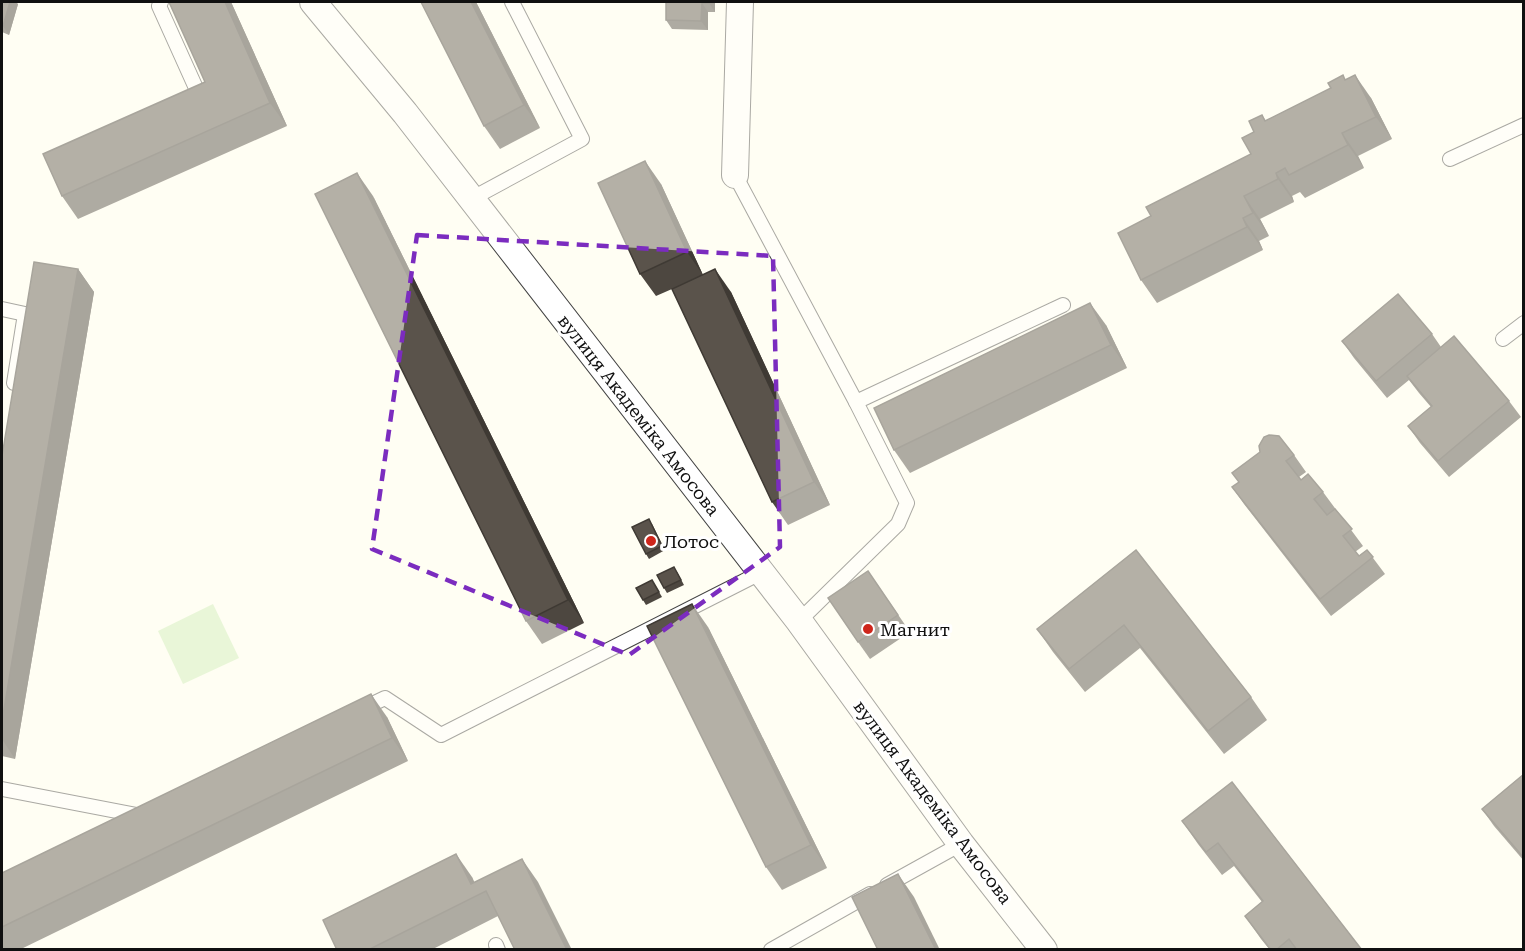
<svg xmlns="http://www.w3.org/2000/svg" width="1525" height="951" font-family="'Roboto Serif',serif">
<rect width="100%" height="100%" fill="#fffef3"/>
<path fill="#ceeeb8" d="M213 604 239 658 183 684 158 631Z"/>
<g fill="none" stroke-linecap="round" stroke-linejoin="round">
<defs>
<g id="lane">
<path d="M161 2 159 6 200 97"/>
<path d="M1450 159 1524 125"/>
<path d="M735 175 856 402"/>
<path d="M471 199 582 139 512 2"/>
<path d="M2 309 25 314 14 383"/>
<path d="M1503 339 1524 323"/>
<path d="M799 621 898 524 907 503 856 402 1063 305"/>
<path d="M362 709 385 698 441 735 760 573"/>
<path d="M2 789 142 816"/>
<path d="M887 885 961 844"/>
<path d="M496 945 498 950"/>
<path d="M771 950 870 894"/>
</g>
<g id="street">
<path d="M313 2 405 113 799 621 961 844 1044 950"/>
<path d="M735 175 740 2"/>
</g>
</defs>
<use href="#lane" stroke="#434343" stroke-width="16"/>
<use href="#street" stroke="#434343" stroke-width="28"/>
<use href="#lane" stroke="#fff" stroke-width="14"/>
<use href="#street" stroke="#fff" stroke-width="26"/>
</g>
<g fill="#4d4740">
<path d="M2 2 18 4 9 35 2 32Z"/>
<path d="M169 2H231L287 126 78 219 62 196 205 82Z"/>
<path d="M421 2H476L540 128 500 149 484 126Z"/>
<path d="M666 2H715V12H708V30L672 29 666 20Z"/>
<path d="M1346 80 1371 98 1392 139 1358 156 1364 168 1305 198 1300 192 1292 196 1294 202 1260 219 1269 236 1259 241 1263 250 1157 303 1141 280 1151 216 1251 154 1254 132 1262 115 1266 121 1331 88Z"/>
<path d="M661 184 703 275 731 292 830 505 788 525 772 502 672 289 656 296 640 274Z"/>
<path d="M373 196 584 623 542 644 526 621Z"/>
<path d="M78 269 94 292 15 759 2 756V456Z"/>
<path d="M1106 325 1127 368 910 473 894 450Z"/>
<path d="M1432 334 1441 347 1509 401 1521 417 1449 477 1420 443 1408 426 1431 407 1419 393 1409 380 1387 398 1354 358 1342 341Z"/>
<path d="M1294 455 1306 472 1299 477 1301 480 1323 492 1363 546 1355 552 1359 556 1367 550 1385 574 1331 616 1244 504 1232 487Z"/>
<path d="M652 524 665 550 649 559 646 554Z"/>
<path d="M1136 550 1251 697 1267 720 1224 754 1140 648 1085 692 1053 652 1037 629Z"/>
<path d="M868 571 910 632 870 659 858 642Z"/>
<path d="M677 572 684 585 667 593 664 588Z"/>
<path d="M655 585 662 597 646 605 643 600Z"/>
<path d="M708 627 827 868 782 890 766 867Z"/>
<path d="M387 717 408 761 19 950H2V873Z"/>
<path d="M1524 774V861L1494 826 1482 809Z"/>
<path d="M1232 782 1362 950H1270L1261 939 1245 916 1262 902 1234 866 1222 875 1198 844 1182 821Z"/>
<path d="M472 877 474 883 538 882 498 916 431 950H337Z"/>
</g>
<g fill="#3f3a34">
<path d="M10 2H16L18 4 9 35 3 26Z"/>
<path d="M225 2H231L287 126 270 103Z"/>
<path d="M471 2H476L540 128 524 105Z"/>
<path d="M709 2H715V12L709 3Z"/>
<path d="M702 3 708 12V30L701 21Z"/>
<path d="M1355 75 1371 98 1392 139 1376 117Z"/>
<path d="M1342 133 1358 156 1364 168 1348 145Z"/>
<path d="M645 161 661 184 703 275 687 252Z"/>
<path d="M357 173 373 196 584 623 568 600Z"/>
<path d="M1276 173 1292 196 1294 202 1278 179Z"/>
<path d="M1244 196 1260 219 1269 236 1253 213Z"/>
<path d="M1243 218 1259 241 1263 250 1247 227Z"/>
<path d="M78 269 94 292 15 759 2 739V721Z"/>
<path d="M715 269 731 292 830 505 814 482Z"/>
<path d="M1090 303 1106 325 1127 368 1111 345Z"/>
<path d="M692 604 708 627 827 868 811 845Z"/>
<path d="M371 694 387 717 408 761 392 738Z"/>
<path d="M456 854 472 877 480 894 471 884Z"/>
<path d="M522 859 538 882 572 950H567Z"/>
<path d="M898 874 914 897 940 950H936Z"/>
</g>
<g fill="#5a534b" stroke="#3f3a34" stroke-width="1.5">
<path d="M2 2H10L3 26H2Z"/>
<path d="M169 2H225L270 103 62 196 43 154 205 82Z"/>
<path d="M421 2H471L524 105 484 126Z"/>
<path d="M666 2H709V3H702L701 21 666 20Z"/>
<path d="M1343 75 1345 80 1355 75 1376 117 1342 133 1348 145 1289 175 1285 168 1276 173 1278 179 1244 196 1253 213 1243 218 1247 227 1141 280 1118 233 1151 216 1146 207 1251 154 1242 138 1254 132 1249 121 1262 115 1265 121 1331 88 1328 83Z"/>
<path d="M645 161 687 252 640 274 598 183Z"/>
<path d="M357 173 568 600 526 621 315 194Z"/>
<path d="M34 262 78 269 2 721V456Z"/>
<path d="M715 269 814 482 772 502 672 289Z"/>
<path d="M1398 294 1432 334 1376 381 1342 341Z"/>
<path d="M1090 303 1111 345 894 450 874 408Z"/>
<path d="M1454 336 1509 401 1438 461 1408 426 1432 406 1407 376Z"/>
<path d="M1269 435 1279 436 1294 455 1286 461 1301 480 1308 474 1323 492 1314 499 1327 515 1335 509 1352 529 1343 536 1359 556 1367 550 1373 557 1320 599 1232 487 1239 482 1232 473 1260 452 1259 446 1264 437Z"/>
<path d="M649 519 662 546 646 554 632 527Z"/>
<path d="M1136 550 1251 697 1208 731 1124 625 1069 669 1037 629Z"/>
<path d="M674 567 681 580 664 588 657 575Z"/>
<path d="M868 571 898 615 858 642 828 598Z"/>
<path d="M652 580 659 592 643 600 636 588Z"/>
<path d="M692 604 811 845 766 867 647 626Z"/>
<path d="M371 694 392 738 2 927V873Z"/>
<path d="M1524 774V858L1482 809Z"/>
<path d="M1232 782 1362 950H1297L1289 939 1276 950H1271L1245 916 1263 901 1218 843 1206 852 1182 821Z"/>
<path d="M456 854 471 884 522 859 567 950H515L486 891 368 950H337L323 920Z"/>
<path d="M898 874 936 950H878L852 897Z"/>
</g>
<path d="M0 0H1525V951H0ZM417 235 773 256 780 547 629 655 372 549Z" fill="#fffef3" fill-opacity=".55" fill-rule="evenodd"/>
<path fill="none" stroke="#7b2cbf" stroke-width="4.5" stroke-dasharray="12 8" stroke-linejoin="round" d="M417 235 773 256 780 547 629 655 372 549Z"/>
<g fill="#ce261b" stroke="#fff" stroke-width="2">
<circle cx="651" cy="541" r="6"/>
<circle cx="868" cy="629" r="6"/>
</g>
<g text-anchor="middle" dominant-baseline="central" stroke-width="6" stroke-linejoin="round" paint-order="stroke">
<g font-size="18" fill="#101010" stroke="#fff">
<text transform="translate(639 415) rotate(52)">вулиця Академіка Амосова</text>
<text transform="translate(933 802) rotate(53)">вулиця Академіка Амосова</text>
</g>
<g font-size="18" fill="#101010" stroke="#fff" text-anchor="start">
<text x="663" y="541">Лотос</text>
<text x="880" y="629">Магнит</text>
</g>
</g>
<rect width="1525" height="951" fill="none" stroke="#101010" stroke-width="6"/>
</svg>
